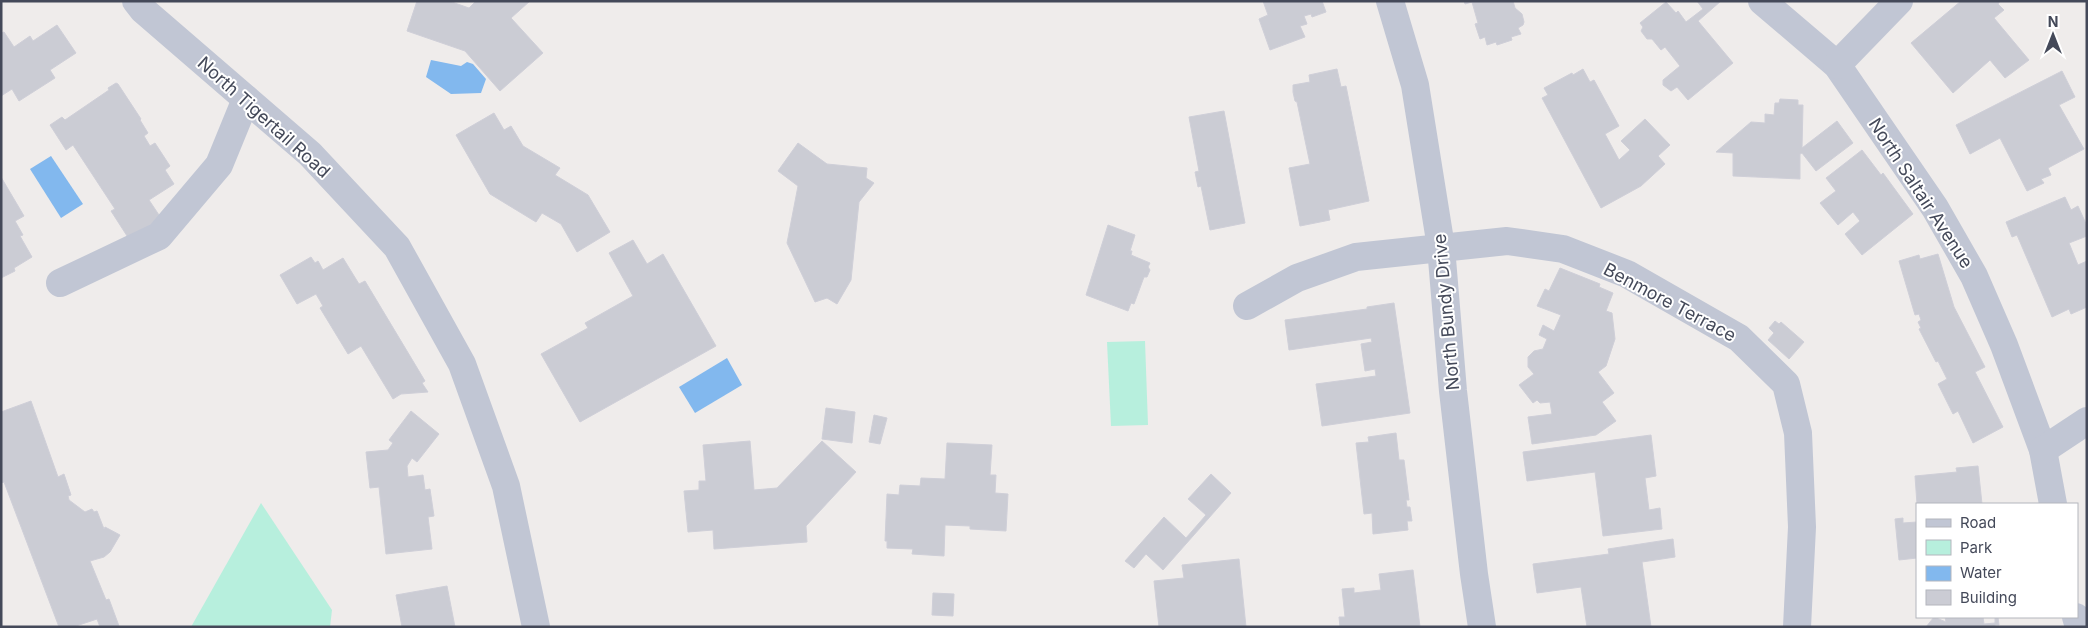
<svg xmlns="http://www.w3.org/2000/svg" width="2088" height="628" font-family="Inter,sans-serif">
<rect width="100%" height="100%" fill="#efeceb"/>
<g fill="#b7efdd">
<path d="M1145 341 1148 425 1111 426 1107 342Z"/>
<path d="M261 503 332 610 330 627H191Z"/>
</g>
<g fill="#82b8ee">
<path d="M431 60 461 66 467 62 473 64 486 79 481 93 451 94 426 77Z"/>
<path d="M51 156 83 204 61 218 30 169Z"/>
<path d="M727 358 742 385 695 413 679 387Z"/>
</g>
<g fill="#cbccd4" stroke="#cfcfd8">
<path d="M417 1H449L469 8 476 1H530L511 18 543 53 500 91 465 51 407 31Z"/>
<path d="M1263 1H1322L1326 12 1312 17 1311 14 1304 16 1307 24 1300 26 1305 37 1270 50 1259 19 1268 15Z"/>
<path d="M1464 1H1513L1515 8 1522 14 1524 22 1523 25 1518 28 1521 34 1511 37 1512 40 1497 45 1496 42 1487 45 1485 37 1480 39 1475 24 1478 23 1472 2 1465 4Z"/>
<path d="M1697 1H1721L1698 21 1733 63 1688 100 1677 87 1671 91 1663 85V80L1680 66 1665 47 1661 50 1652 39H1647L1641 31 1643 27 1640 23 1666 2 1676 13 1678 11 1686 22 1703 9Z"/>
<path d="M1961 1H2000L1998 4 2004 10 1994 18 2029 60 2005 78 1990 60 1953 93 1911 43Z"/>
<path d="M57 25 76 53 50 70 55 78 19 101 12 89 1 96V33L4 32 14 47 30 36 33 41Z"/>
<path d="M1337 69 1341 87 1346 86 1369 201 1328 210 1330 220 1300 226 1289 168 1310 164 1297 102 1295 101 1293 92V85L1310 82 1309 75Z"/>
<path d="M1583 69 1590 82 1594 80 1619 126 1605 134 1619 160 1630 150 1621 141 1645 119 1670 145 1658 156 1665 164 1641 186 1601 208 1542 98 1548 95 1544 88 1572 73 1573 75Z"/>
<path d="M2062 71 2075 97 2059 105 2084 149 2048 168 2051 175 2041 179 2044 183 2027 191 2000 138 1970 154 1956 125Z"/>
<path d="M116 83 118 84 141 119 140 120 148 133 144 136 150 146 155 143 170 166 165 170 174 184 149 200 161 218 129 239 111 211 115 209 73 145 66 150 50 125 62 117 65 120 109 90 108 88Z"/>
<path d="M1780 99 1798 100V105H1803L1802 148 1837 121 1853 143 1816 171 1802 153 1800 154V179L1733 176V153L1716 152 1751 122 1765 123V114L1774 115 1775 103H1779Z"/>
<path d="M1224 111 1245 223 1210 230 1201 186 1198 187 1195 172 1199 171 1189 117Z"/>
<path d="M494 113 504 130 511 126 523 146 560 168 555 175 588 195 610 232 577 252 561 224 542 213 536 222 490 194 456 135Z"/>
<path d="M798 143 827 164 867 168 866 178 874 183 859 202 851 280 837 304 827 298 815 302 787 243 798 186 778 171Z"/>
<path d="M1862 150 1881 175 1883 173 1913 214 1862 255 1845 234 1860 221 1853 212 1838 225 1820 203 1836 191 1826 178Z"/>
<path d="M1 177 24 216 15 221 23 235 20 236 32 257 14 268 15 271 1 278Z"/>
<path d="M2065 197 2071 210 2078 206 2087 226V236L2069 243 2078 265 2087 261V307L2071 314 2069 309 2052 317 2017 235 2012 237 2006 222Z"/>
<path d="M1108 225 1135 235 1130 251H1132L1131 255 1150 263 1148 267 1150 270 1147 277H1144L1134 304 1131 303 1128 311 1086 295Z"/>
<path d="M633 240 647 264 663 254 716 346 580 422 541 354 588 328 585 323 633 296 609 253Z"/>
<path d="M1938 254 1954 307 1985 367 1975 372 2003 427 1973 443 1958 411 1953 414 1938 384 1947 379 1938 361 1936 362 1919 329 1921 328 1918 322 1921 320 1919 314 1915 315 1899 261 1919 255 1920 259Z"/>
<path d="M311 257 315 263 318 261 323 270 343 258 359 284 365 281 425 381 422 383 428 392 401 394 393 399 361 346 348 354 320 308 323 306 316 294 297 304 280 275Z"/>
<path d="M1560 268 1600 284 1599 287 1613 293 1606 311 1612 313 1615 339 1606 366 1598 372 1614 393 1602 402 1616 421 1596 435 1532 444 1528 417 1552 414 1550 402 1540 403 1537 400 1533 403 1519 385 1534 374 1528 367V357L1534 351 1543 349 1547 339 1539 335 1543 325 1554 331 1561 315 1537 306 1545 289 1549 291Z"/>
<path d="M1394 303 1410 413 1322 426 1316 384 1376 376 1375 369 1365 371 1361 344 1372 342 1371 338 1289 350 1285 320 1367 309V307Z"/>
<path d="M1775 321 1779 324 1781 322 1804 342 1789 359 1768 340 1774 333 1769 328Z"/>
<path d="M31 401 58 477 64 474 71 495 68 496 69 500 85 512 92 509 94 512 97 511 104 529 105 527 120 535 110 552 104 557 90 561 106 600 109 599 119 626 100 627 97 619 73 627H59L4 482 1 483V412Z"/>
<path d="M826 408 855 412 852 443 822 439Z"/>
<path d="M411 411 439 434 417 462 412 458 407 466 408 477 423 475 425 490 430 489 434 516 428 517 432 549 386 554 379 487 370 488 366 452 388 450 393 443 389 440Z"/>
<path d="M874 415 887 418 880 444 869 442Z"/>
<path d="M1396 433 1399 460H1404L1409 500H1406L1407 507H1410L1412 521H1407L1408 530 1373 534 1372 513 1364 514 1356 443 1369 442 1368 437Z"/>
<path d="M1651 435 1656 476 1645 478 1649 510 1660 508 1662 529 1603 536 1595 472 1527 481 1523 452Z"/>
<path d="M750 441 754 490 777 488 822 441 856 472 806 526 807 542 714 549 713 530 688 532 684 491 699 490V481H706L703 445Z"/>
<path d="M947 443 992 445 990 475H996L995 493 1008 494 1006 531 970 529V526L945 525 944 556 912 554 913 549 887 548V541H885L887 494 899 495 900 485 920 486 921 478 945 479Z"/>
<path d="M1978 466 1982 504H1917L1915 476 1957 472 1956 468Z"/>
<path d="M1211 474 1231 493 1163 570 1146 554 1134 568 1125 561 1164 517 1186 538 1206 515 1188 499Z"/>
<path d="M1903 518V523L1917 522V558L1899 560 1895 519Z"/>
<path d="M1673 539 1675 557 1642 562 1651 627H1587L1581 587 1537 593 1533 564 1609 554 1608 549Z"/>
<path d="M1239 559 1246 627H1159L1154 581 1184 578 1182 565Z"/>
<path d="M1413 570 1420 627H1340L1339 617H1345L1342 589 1354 588V593L1381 590 1379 574Z"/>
<path d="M447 586 455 627H402L396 595Z"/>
<path d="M933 593 954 594 953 616 932 615Z"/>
<path d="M1934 617 1946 622 1945 617H1983L1984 624 1995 623V617H1998L1999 625H1995V627H1926Z"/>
</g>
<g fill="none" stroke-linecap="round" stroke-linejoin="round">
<g stroke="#c1c6d4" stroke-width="28">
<path d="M136 1 143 10 310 154 397 247 462 364 506 486 536 627"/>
<path d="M1390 1 1415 85 1441 247 1453 391 1474 574 1482 627"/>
<path d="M1762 1 1837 65 1935 208 1974 276 2004 345 2043 450 2053 504"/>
<path d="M1837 65 1899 1"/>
<path d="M60 283 159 236 219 165 246 99"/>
<path d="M1247 306 1297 278 1356 257 1507 241 1563 249 1627 274 1739 338 1786 384 1798 433 1802 527 1797 627"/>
<path d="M2043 450 2087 421"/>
<path d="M2076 617 2079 627"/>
</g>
</g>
<g text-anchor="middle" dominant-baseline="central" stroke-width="4" stroke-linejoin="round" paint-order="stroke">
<g font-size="18" fill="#444959" stroke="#fff">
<text transform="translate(264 117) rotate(42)">North Tigertail Road</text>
<text transform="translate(1921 193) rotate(57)">North Saltair Avenue</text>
<text transform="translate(1670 302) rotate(28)">Benmore Terrace</text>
<text transform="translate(1446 312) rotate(-95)">North Bundy Drive</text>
</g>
</g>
<rect width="2088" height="628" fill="none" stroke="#444959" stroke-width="5"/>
<rect x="1916" y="503" width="162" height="115" fill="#ffffff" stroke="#b4b6bd"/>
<rect x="1926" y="519" width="25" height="8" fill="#c1c6d4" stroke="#b4b6bd"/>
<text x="1960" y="528" font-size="15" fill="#444959">Road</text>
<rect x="1926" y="540" width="25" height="15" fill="#b7efdd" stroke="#b4b6bd"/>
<text x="1960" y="553" font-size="15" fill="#444959">Park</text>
<rect x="1926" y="566" width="25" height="15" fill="#82b8ee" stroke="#b4b6bd"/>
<text x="1960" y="578" font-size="15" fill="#444959">Water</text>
<rect x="1926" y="590" width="25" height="15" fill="#cbccd4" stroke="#b4b6bd"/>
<text x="1960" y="603" font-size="15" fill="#444959">Building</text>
<g transform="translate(2053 35)" stroke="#ffffff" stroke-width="4" paint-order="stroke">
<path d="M0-4L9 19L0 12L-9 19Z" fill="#444959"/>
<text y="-8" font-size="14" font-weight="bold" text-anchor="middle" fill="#444959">N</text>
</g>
</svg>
